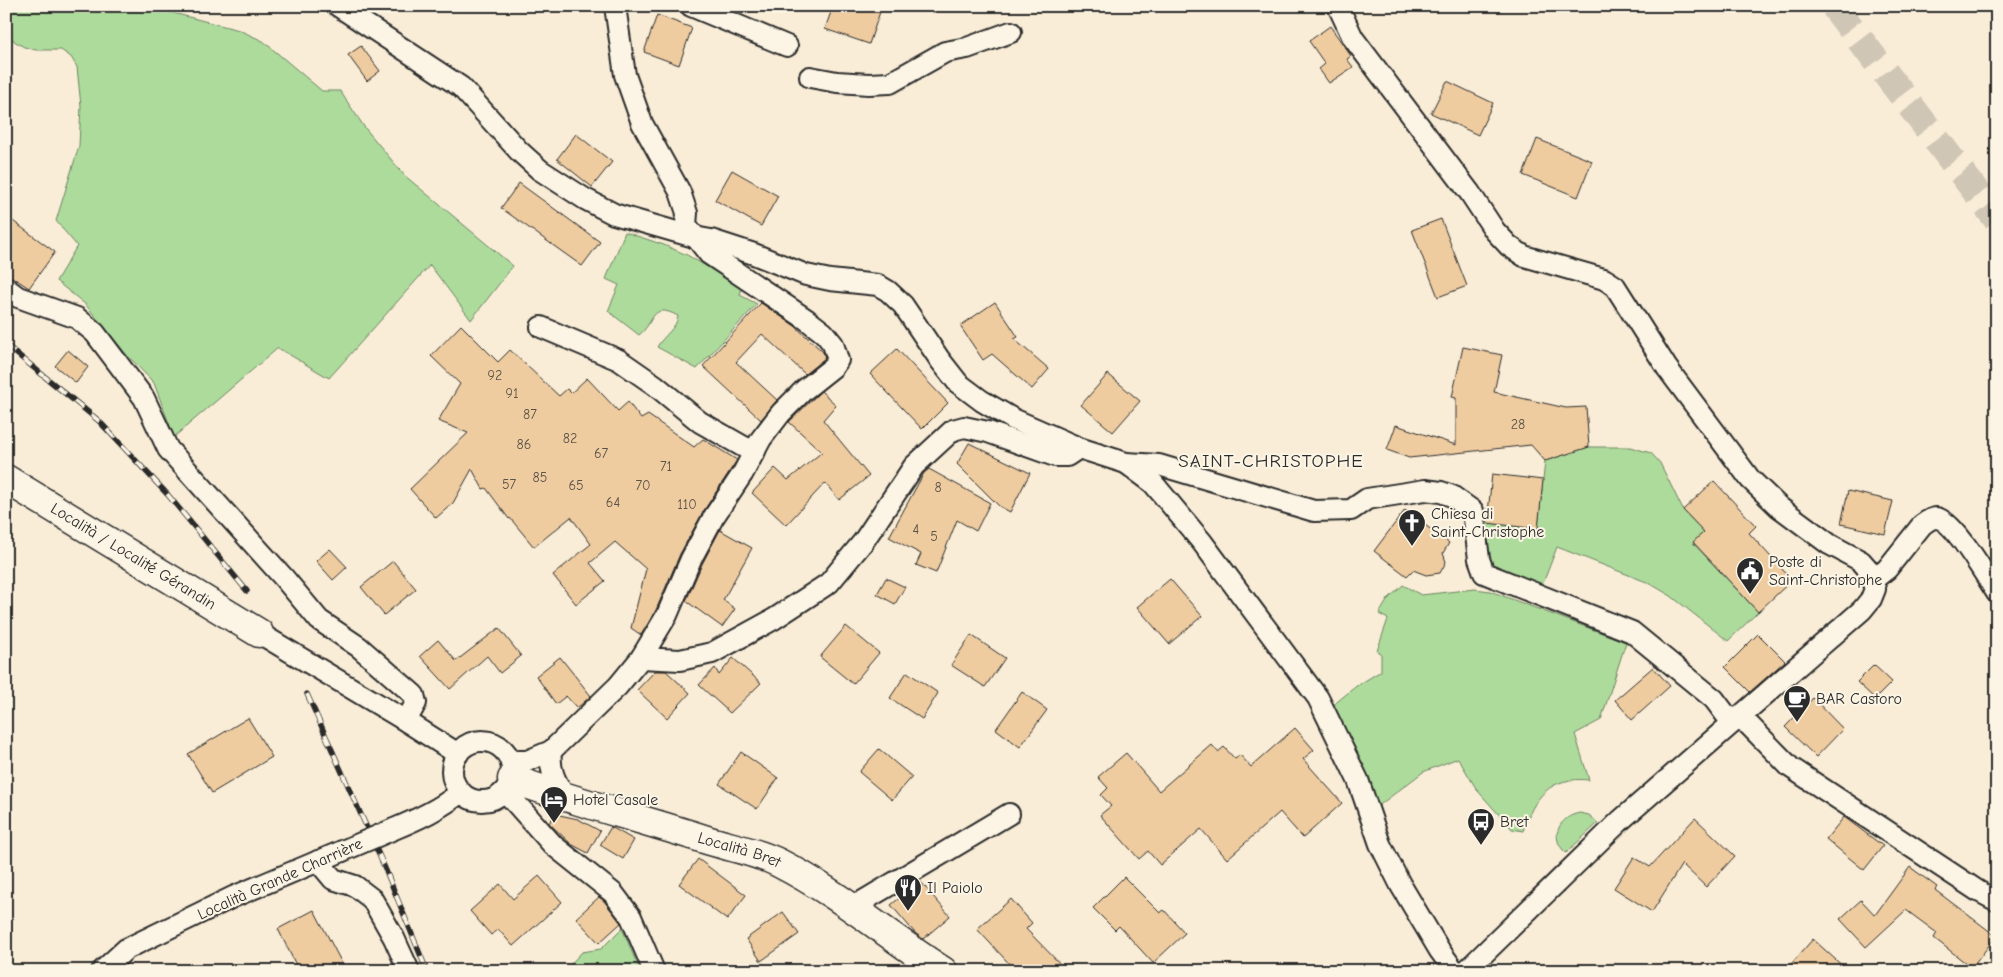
<svg xmlns="http://www.w3.org/2000/svg" width="2003" height="977" font-family="'Comic Neue',sans-serif">
<rect width="100%" height="100%" fill="#f9edd7"/>
<filter id="ink" filterUnits="userSpaceOnUse"><feTurbulence type="fractalNoise" baseFrequency=".02" numOctaves="2"/><feDisplacementMap in="SourceGraphic" scale="10" xChannelSelector="R" yChannelSelector="G"/><feConvolveMatrix kernelMatrix="1 2 1 2 8 2 1 2 1" color-interpolation-filters="sRGB"/></filter>
<g filter="url(#ink)">
<g fill="#addb9b" stroke="#6c8363">
<path d="M6 6H146L239 30 263 41 322 91H340L365 128 404 175 513 266 471 320 430 265 329 378 278 348 174 437 154 383 127 355 85 304 56 281 77 246 56 221 79 146 81 106 77 67 71 57 61 50H36L24 47 14 41 6 27Z"/>
<path d="M625 232 664 245 687 255 742 287 740 295 757 304 697 369 657 347C663 336 677 328 678 316 650 301 655 323 639 335L608 311 619 285 606 279Z"/>
<path d="M1589 447H1630L1651 453 1660 463 1683 510 1704 532 1693 543 1758 612 1728 641 1671 596 1649 583 1557 547 1542 586 1491 565 1484 539 1487 523 1538 528 1545 461Z"/>
<path d="M1403 585 1421 595 1475 589 1490 591 1626 642 1601 720 1575 734 1589 780C1550 776 1534 797 1523 831L1512 829 1493 808 1477 790 1458 758 1423 772 1377 807 1332 706 1355 687 1381 671V654L1377 651 1388 619 1379 614 1388 599Z"/>
<path d="M1580 813 1589 815 1598 823 1566 853C1548 837 1560 816 1580 813Z"/>
<path d="M622 928 640 971H564L582 952 601 949Z"/>
</g>
<g fill="#efcca0" stroke="#2b2b2b">
<path d="M833 6H882L869 44 825 29Z"/>
<path d="M657 15 692 28 679 65 644 52Z"/>
<path d="M1330 26 1351 56 1347 59 1353 67 1329 83 1319 69 1325 64 1309 41Z"/>
<path d="M361 46 380 71 367 81 348 55Z"/>
<path d="M1447 81 1493 103 1478 135 1431 113Z"/>
<path d="M576 134 612 162 592 187 557 159Z"/>
<path d="M1537 139 1592 161 1578 197 1523 175Z"/>
<path d="M732 170 778 196 761 226 715 200Z"/>
<path d="M519 183 600 242 582 266 501 208Z"/>
<path d="M6 216 55 252 29 288 6 273Z"/>
<path d="M1441 219 1467 286 1438 297 1412 230Z"/>
<path d="M995 302 1018 337 1014 339 1049 369 1032 389 992 354 983 360 960 326Z"/>
<path d="M761 303 795 326 823 352 825 358 805 374 762 334 736 362 777 400 761 420 703 366Z"/>
<path d="M461 325 498 362 510 350 559 396 567 389 571 393 587 378 618 411 628 402 641 419 648 415 694 447 703 439 737 460 703 512 680 554 656 610 641 635 631 628 646 569 615 542 590 563 605 581 576 604 553 575 591 544 571 517 534 547 510 518 509 519 486 488 483 489 472 469 453 503 436 518 410 489 468 433 438 421 460 384 431 356Z"/>
<path d="M1463 347 1502 355 1494 392 1566 408 1586 407 1589 447 1545 461 1531 445 1409 458 1387 450 1396 425 1456 445V398L1452 397Z"/>
<path d="M897 349 948 403 922 429 870 374Z"/>
<path d="M68 350 88 367 76 383 55 366Z"/>
<path d="M1108 374 1140 401 1113 432 1081 405Z"/>
<path d="M821 391 836 405 823 420 869 476 839 500 825 483 786 525 752 493 775 468 788 480 822 452 789 422Z"/>
<path d="M969 443 1030 473 1010 512 999 506 957 464Z"/>
<path d="M929 469 990 503 976 531 957 520 936 573 916 565 921 554 889 537 924 473Z"/>
<path d="M1492 474 1543 480 1538 529 1487 523Z"/>
<path d="M1714 481 1756 526 1749 533 1792 580 1758 612 1693 542 1704 532 1683 510Z"/>
<path d="M1848 491 1893 501 1885 534 1841 524Z"/>
<path d="M1405 510 1449 543 1443 553 1446 562 1440 573 1426 575 1413 570 1407 576 1374 551Z"/>
<path d="M720 530 752 548 723 600 735 609 722 627 686 601 702 564Z"/>
<path d="M330 549 347 567 333 580 316 561Z"/>
<path d="M393 561 416 589 384 615 361 587Z"/>
<path d="M886 578 905 587 895 604 877 594Z"/>
<path d="M1170 579 1202 616 1169 644 1137 607Z"/>
<path d="M846 626 879 653 853 684 820 657Z"/>
<path d="M499 628 521 656 500 673 487 656 450 689 420 656 438 640 456 661Z"/>
<path d="M1758 634 1785 661 1750 692 1725 667Z"/>
<path d="M971 635 1005 658 985 687 951 665Z"/>
<path d="M560 657 591 696 577 708 566 696 556 704 536 676Z"/>
<path d="M733 658 761 683 730 713 699 685 715 668 719 675Z"/>
<path d="M1874 665 1892 682 1875 699 1857 682Z"/>
<path d="M1653 667 1670 686 1632 720 1615 700Z"/>
<path d="M655 671H666L690 693 667 718 637 690Z"/>
<path d="M907 672 938 693 922 719 890 698Z"/>
<path d="M1022 692 1047 710 1020 747 996 729Z"/>
<path d="M1813 698 1843 729 1816 757 1785 727Z"/>
<path d="M248 718 272 757 212 793 188 754Z"/>
<path d="M1295 728 1314 750 1303 759 1342 803 1303 838 1280 812 1227 859 1201 829 1160 865 1148 851 1139 859 1100 815 1111 806 1101 795 1108 788 1098 777 1126 753 1159 791 1212 745 1218 752 1224 747 1235 759 1240 755 1251 767Z"/>
<path d="M879 749 912 777 892 800 859 772Z"/>
<path d="M741 752 778 778 757 809 719 784Z"/>
<path d="M555 814 578 819 600 831 588 853 571 844 549 823Z"/>
<path d="M1844 817 1883 846 1864 870 1826 839Z"/>
<path d="M1695 818 1735 856 1706 887 1682 864 1652 912 1614 888 1634 857 1650 867Z"/>
<path d="M611 827 634 840 623 859 600 845Z"/>
<path d="M698 859 746 895 727 920 679 884Z"/>
<path d="M1910 867 1937 887 1935 890 1996 936 1972 968 1934 938 1937 933 1906 910 1866 947 1840 919 1861 900 1875 915Z"/>
<path d="M539 876 562 902 513 946 498 929 491 935 470 911 500 884 513 899Z"/>
<path d="M1124 877 1160 913 1164 910 1185 933 1153 963 1119 926 1115 930 1093 908Z"/>
<path d="M920 881 950 916 923 939 915 933 891 905Z"/>
<path d="M599 897 604 901 621 923 599 943 576 918Z"/>
<path d="M1011 899 1032 923 1026 929 1067 971H1016L977 929Z"/>
<path d="M314 910 346 971H299L278 929Z"/>
<path d="M783 912 799 934 761 961 746 939Z"/>
<path d="M1813 939 1848 971H1785Z"/>
</g>
<g fill="none" stroke-linecap="round" stroke-linejoin="round">
<path stroke="#d0c6b5" stroke-width="28" stroke-dasharray="28 14" stroke-linecap="butt" d="M1834 6 1997 219"/>
<defs>
<g id="street">
<path d="M338 6 461 87 519 151 540 170 585 199 614 214 694 237 711 240 754 254 806 275 830 280 878 285 888 291 903 305 940 360 958 383 982 401 1013 419 1079 448 1126 463 1159 465 1314 511 1351 510 1367 499 1425 490 1441 492 1452 496 1473 511 1479 559 1484 573 1632 632 1714 699 1726 715 1748 724 1790 767 1978 891 1997 901"/>
<path d="M691 6 787 46"/>
<path d="M1338 6 1353 38 1470 193 1495 231 1509 246 1524 256 1604 279 1615 286 1667 368 1750 479 1779 507 1829 544 1861 561 1868 569 1875 589 1871 599 1862 610 1621 820 1466 971"/>
<path d="M810 77 837 82 869 84 890 83 945 52 967 48 1011 32"/>
<path d="M6 288 18 297 77 318 95 333 144 398 168 449 284 578 319 620 359 647 414 695 416 703 406 721"/>
<path d="M541 327 619 360 655 385 700 422 744 447 755 451"/>
<path d="M1126 463 1153 483 1202 542 1318 698 1358 780 1380 844 1400 884 1440 951 1453 969 1457 971"/>
<path d="M1873 580 1887 569 1922 525C1926 522 1931 518 1936 518 1953 519 1987 578 1997 593"/>
<path d="M259 633 406 721 458 754"/>
<path d="M641 658 680 660 712 653 774 619 829 583 863 542 914 466 953 430 964 427 988 432 1055 456H1067L1079 448"/>
<circle cx="482" cy="771" r="30"/>
<path d="M551 751C549 770 555 781 565 797"/>
<path d="M511 761H527L551 751 618 686 641 658 667 615 691 559 713 518 743 473 761 439 781 413 804 390 833 367 838 360 833 344 824 333 806 319 709 254 686 225 687 213 680 192 642 123 625 75 615 6"/>
<path d="M505 791 553 845 613 893 631 917 654 971"/>
<path d="M394 829C418 819 440 809 461 792"/>
<path d="M318 861 333 879 355 886 372 899 394 938 409 971"/>
<path d="M853 907 1009 814"/>
<path d="M102 971 126 949 233 897 340 852"/>
</g>
<g id="secondary">
<path id="s1" d="M6 479 259 633"/>
<path id="s2" d="M512 779C576 802 642 819 707 840 729 847 758 852 779 863 838 893 888 936 943 971"/>
</g>
</defs>
<use href="#street" stroke="#2b2b2b" stroke-width="24"/>
<use href="#secondary" stroke="#2b2b2b" stroke-width="31"/>
<use href="#street" stroke="#fcf5e5" stroke-width="20"/>
<use href="#secondary" stroke="#fcf5e5" stroke-width="28"/>
<defs>
<g id="rail">
<path d="M6 345 99 421 168 495 247 591"/>
<path d="M307 694 384 866 427 971"/>
</g>
</defs>
<use href="#rail" stroke="#2b2b2b" stroke-width="5.5"/>
<use href="#rail" stroke="#fcf5e5" stroke-width="4" stroke-dasharray="11" stroke-linecap="butt"/>
<defs>
<path id="street-bridge" d="M340 852 394 829"/>
</defs>
<use href="#street-bridge" stroke="#2b2b2b" stroke-width="24" stroke-linecap="butt"/>
<use href="#street-bridge" stroke="#fcf5e5" stroke-width="20"/>
</g>
</g>
<defs>
<symbol id="church-pin" viewBox="-11 -11 22 30"><path d="M0 17L-7.5 6A9.5 9.5 0 1 1 7.5 6Z" fill="#2b2b2b" stroke="#fcf5e5"/><path d="M-1.2-6h2.4v3.5h3.3v2.4h-3.3V6h-2.4V-.1h-3.3v-2.4h3.3Z" fill="#fff"/></symbol>
<symbol id="civic-pin" viewBox="-11 -11 22 30"><path d="M0 17L-7.5 6A9.5 9.5 0 1 1 7.5 6Z" fill="#2b2b2b" stroke="#fcf5e5"/><path d="M-.6-6.5H3V-4.5H.6V-3L4-1V1h2V6H-6V1h2V-1L-.6-3ZM-1.2 2.5V6h2.4V2.5Z" fill="#fff"/></symbol>
<symbol id="cafe-pin" viewBox="-11 -11 22 30"><path d="M0 17L-7.5 6A9.5 9.5 0 1 1 7.5 6Z" fill="#2b2b2b" stroke="#fcf5e5"/><path d="M-5.5-4.5H6V0H3Q3 3.5 0 3.5H-2.5Q-5.5 3.5-5.5 0ZM3-3.2v2h1.7v-2ZM-6 4.5H4V6H-6Z" fill="#fff"/></symbol>
<symbol id="hotel-pin" viewBox="-11 -11 22 30"><path d="M0 17L-7.5 6A9.5 9.5 0 1 1 7.5 6Z" fill="#2b2b2b" stroke="#fcf5e5"/><path d="M-6-4.5h1.5V1H6V5H4.5V3h-9V5H-6ZM-4 0a1.8 1.8 0 1 1 3.6 0ZM.5 0V-2.5h3Q6-2.5 6 0Z" fill="#fff"/></symbol>
<symbol id="bus-pin" viewBox="-11 -11 22 30"><path d="M0 17L-7.5 6A9.5 9.5 0 1 1 7.5 6Z" fill="#2b2b2b" stroke="#fcf5e5"/><path d="M-5-6H5V4H4V6H2V4H-2V6H-4V4H-5ZM-3.5-4V0h7V-4ZM-3.5 1.2v1.5H-2V1.2ZM2 1.2v1.5H3.5V1.2Z" fill="#fff"/></symbol>
<symbol id="restaurant-pin" viewBox="-11 -11 22 30"><path d="M0 17L-7.5 6A9.5 9.5 0 1 1 7.5 6Z" fill="#2b2b2b" stroke="#fcf5e5"/><path d="M-5-6h1v4h1v-4h1v4h1v-4h1v5L-1.5 .5V6h-2V.5L-5-1ZM5-6V6H3V1.5H1.5Q1.5-4 5-6Z" fill="#fff"/></symbol>
</defs>
<g fill-rule="evenodd">
<use href="#church-pin" x="1396" y="507" width="32" height="43"/>
<use href="#civic-pin" x="1734" y="555" width="32" height="43"/>
<use href="#cafe-pin" x="1781" y="683" width="32" height="43"/>
<use href="#hotel-pin" x="538" y="784" width="32" height="43"/>
<use href="#bus-pin" x="1465" y="806" width="32" height="43"/>
<use href="#restaurant-pin" x="892" y="872" width="32" height="43"/>
</g>
<g text-anchor="middle" dominant-baseline="central" stroke-width="4" stroke-linejoin="round" paint-order="stroke">
<g font-size="14" fill="#5c5348">
<text x="495" y="375">92</text>
<text x="512" y="393">91</text>
<text x="530" y="414">87</text>
<text x="1518" y="424">28</text>
<text x="570" y="438">82</text>
<text x="524" y="444">86</text>
<text x="601" y="453">67</text>
<text x="666" y="466">71</text>
<text x="540" y="477">85</text>
<text x="509" y="484">57</text>
<text x="576" y="485">65</text>
<text x="643" y="485">70</text>
<text x="938" y="487">8</text>
<text x="613" y="502">64</text>
<text x="687" y="504">110</text>
<text x="916" y="529">4</text>
<text x="934" y="536">5</text>
</g>
<g font-size="16" fill="#2b2b2b" stroke="#fcf5e5" text-anchor="start">
<text x="1431" y="514">Chiesa di<tspan x="1431" dy="18">Saint-Christophe</tspan></text>
<text x="1769" y="562">Poste di<tspan x="1769" dy="18">Saint-Christophe</tspan></text>
<text x="1816" y="699">BAR Castoro</text>
<text x="573" y="800">Hotel Casale</text>
<text x="1500" y="822">Bret</text>
<text x="927" y="888">Il Paiolo</text>
</g>
<g font-size="16" fill="#2b2b2b" stroke="#fcf5e5">
<text stroke="none"><textPath href="#s1" startOffset="149">Località / Localité Gérandin</textPath></text>
<text stroke="none"><textPath href="#s2" startOffset="238">Località Bret</textPath></text>
<text transform="translate(280 879) rotate(-24)">Località Grande Charrière</text>
</g>
<g font-size="19" letter-spacing="1" fill="#2b2b2b" stroke="#fcf5e5">
<text x="1271" y="461">SAINT-CHRISTOPHE</text>
</g>
</g>
<rect width="2003" height="977" fill="none" stroke="#fcf5e5" stroke-width="25"/>
<rect x="12" y="12" width="1978" height="952" fill="none" stroke="#2b2b2b" stroke-width="2" filter="url(#ink)"/>
</svg>
